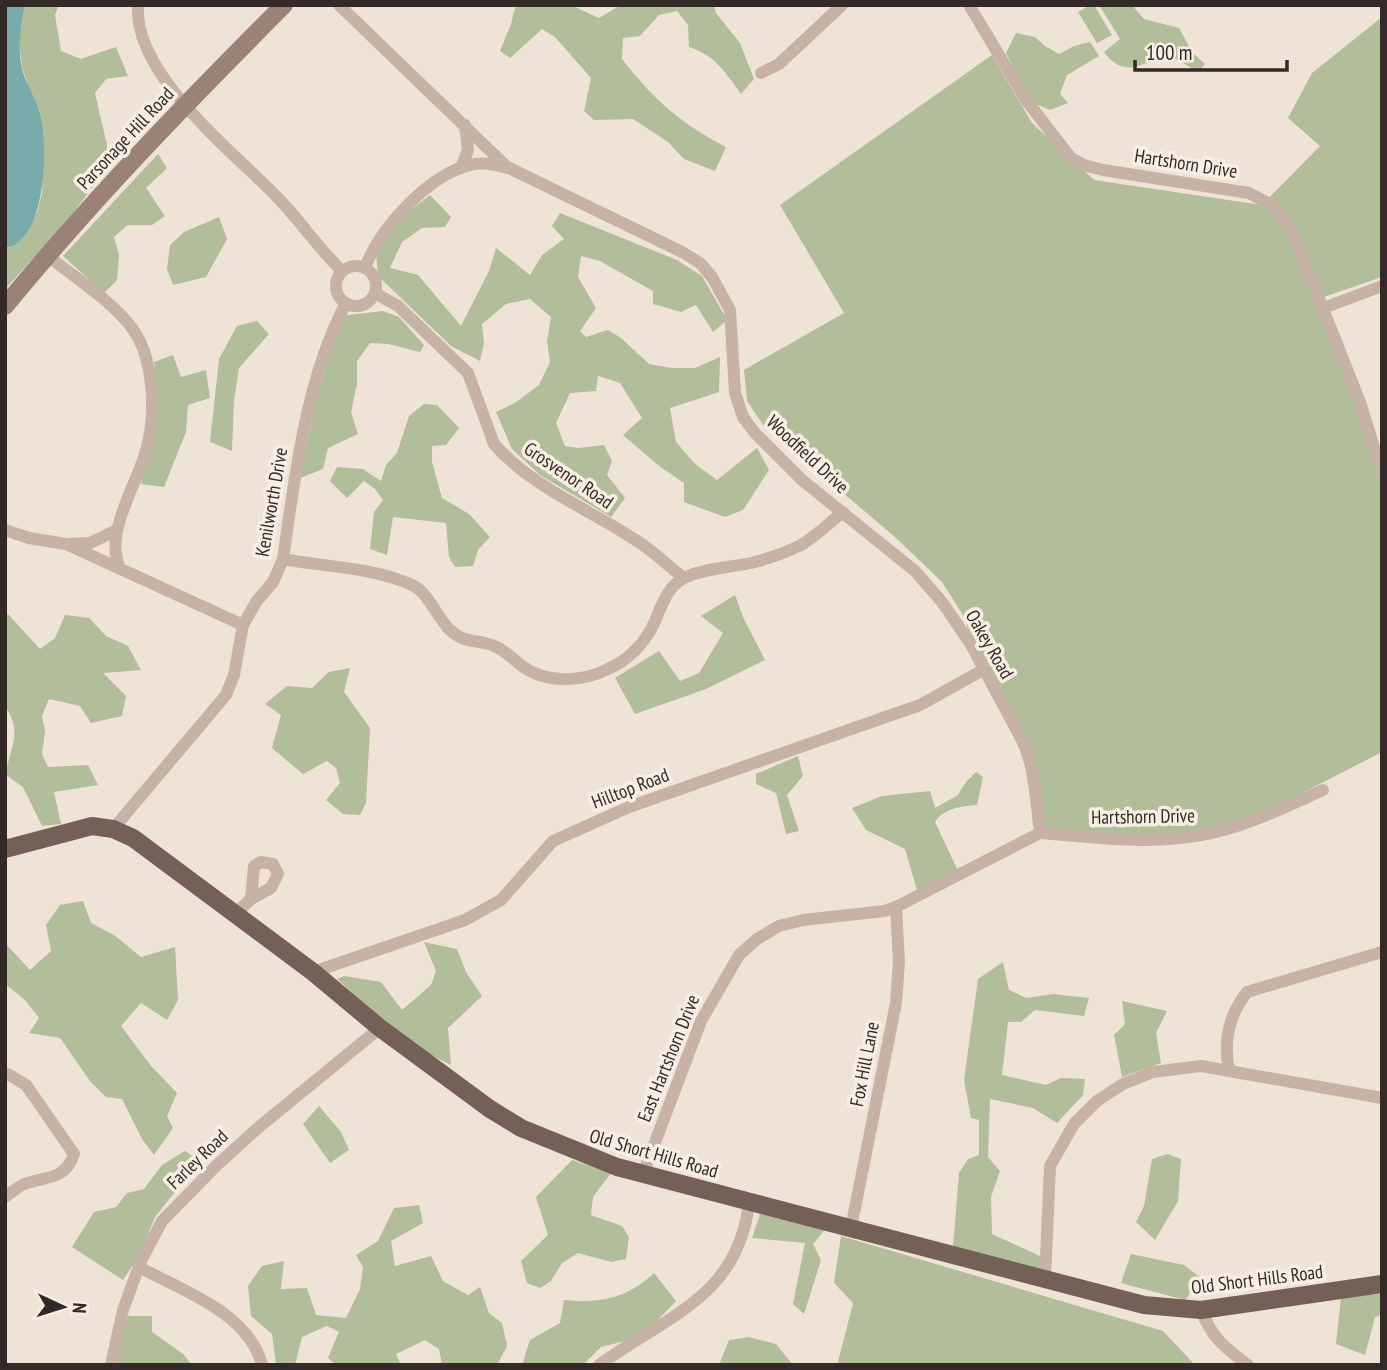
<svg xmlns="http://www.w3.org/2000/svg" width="1387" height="1370" font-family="'PT Sans Narrow',sans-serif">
<rect width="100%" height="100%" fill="#efe3d8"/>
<g fill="#b2bd99">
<path d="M25 5H59L55 15 61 51 81 59 116 47 128 76 106 79 95 93 111 163 63 226 5 289V248H9L37 213 42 193 43 160 30 92 22 67 19 40Z"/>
<path d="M516 5H571L599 18 621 5H714L716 13 740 43 754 79 741 94C726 73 715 55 689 47L688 25 677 11 659 15 640 36 623 38 622 59C654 100 680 123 726 147L715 171 684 159 668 142 633 119 594 120 584 111 591 78 555 37 542 29 510 58 500 51 511 24Z"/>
<path d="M1090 5H1094L1112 35 1097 43 1078 12Z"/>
<path d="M1099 5H1132L1144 19 1179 28 1192 52 1205 64 1198 72 1178 60 1162 55C1138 68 1122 76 1104 52L1120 39Z"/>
<path d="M1382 17V277L1315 300 1382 459V752L1242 824 1144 840 1035 829 1024 758 970 643 966 620 942 582 895 537 764 426 747 401 744 370 844 313 780 205 992 55 1032 123 1094 180 1262 205 1320 146 1288 118 1312 73Z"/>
<path d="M1016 33 1035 37 1045 46 1059 54 1074 46 1090 42 1099 56 1067 75 1060 94 1068 103 1050 110 1031 102 1006 53Z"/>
<path d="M158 154 167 168 146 188 165 216 152 225H128L114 237 119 255 117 280 104 293 63 256Z"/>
<path d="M430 195 451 217 445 227 422 228 402 242 390 268 418 275 461 326 489 271 496 248 530 275 542 255 564 239 552 226 560 213 677 260 702 276 727 320 713 332 696 305 681 312 653 304V291L600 261 581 256 578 277 596 308 580 331 586 337 608 330 621 338 649 364 672 368H695L720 357 719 392 670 408 676 442 695 464 717 480 757 448 769 470 743 510 725 517 684 502V483L659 466 623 435 642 418 620 383 598 376 596 391 570 393 556 423 565 446 578 448 604 445 612 461 607 475 625 498 611 517 540 475 512 449 496 412 515 403 539 385 550 362 547 341 551 317 530 299 506 304 482 324 484 343 480 361 451 346 378 276 376 252 402 217Z"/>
<path d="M219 217 227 239 206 277 173 285 167 269 170 245 184 232Z"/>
<path d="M383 311 399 317 424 345 420 352 388 344 370 343 357 361V384L351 412 358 434 328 448 323 469 300 478 316 400 341 316Z"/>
<path d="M257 321 269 334 239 368 234 401 232 451 210 442 219 359 237 326Z"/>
<path d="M173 355 181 377 206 370 210 398 188 405 186 432 164 487 141 484C154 438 159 410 154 362Z"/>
<path d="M424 404 437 405 459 428 446 445 432 446V462L442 498 469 514 490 537 478 550 473 566 455 567 449 557 446 523 393 517 387 555 370 549 374 512 383 500 375 489 364 481 347 498 330 481 337 467 363 469 381 481 386 465 397 453 409 416Z"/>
<path d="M735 595 743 617 765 660 706 689 635 714 615 678 659 651 680 681 699 673 723 633 701 616Z"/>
<path d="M8 614 40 649 55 638 65 615 89 618 106 636 128 646 141 670 103 673 126 696 122 716 91 723 80 706 49 699 42 716 45 731 42 754 48 767 88 765 98 785 54 792 61 824 42 826 23 787 6 775C9 746 24 734 5 706V619Z"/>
<path d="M350 668 344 692 370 728 366 803 360 815 343 814 326 800 340 783 336 768 327 761 303 774 272 748 281 715 265 704 287 686 312 688 329 672Z"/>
<path d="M798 756 803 776 787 795 799 831 786 834 776 793 756 784V774Z"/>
<path d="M976 772 983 777 977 805C962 806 944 808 935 822L958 871 917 890 905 849 866 830 852 808 882 796 930 791 935 808 958 795 966 782Z"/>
<path d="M83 901 91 923 114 935 141 957 175 947 178 1000 167 1020 141 1003 121 1026 151 1066 177 1093 167 1116 173 1128 154 1155 142 1139 122 1099 106 1097 90 1081 60 1038 29 1033 39 1018 25 1000 5 984V943L30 970 51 951 46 925 60 905Z"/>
<path d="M424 942 457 949 466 972 482 996 448 1028 451 1065 410 1045 337 979 344 976 381 982 402 1010 431 985 436 971Z"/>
<path d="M1003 962 1009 990 1026 998 1053 994 1089 998 1084 1016 1035 1010 1021 1022H1008L1002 1075 1046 1085 1061 1078 1085 1079 1083 1095 1057 1123 1033 1108 990 1099 988 1157 1000 1171 991 1197 992 1234 1040 1256V1274L953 1247 959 1173 968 1159 979 1155V1120L971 1118 964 1080 978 979Z"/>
<path d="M1122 1001 1167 1011 1156 1033 1161 1063 1122 1077 1114 1035 1125 1024Z"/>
<path d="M319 1106 341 1132 349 1150 330 1163 303 1124Z"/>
<path d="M185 1151 200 1161 155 1217 140 1254 123 1280 72 1247 94 1212 116 1207 127 1193 144 1189 162 1165Z"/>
<path d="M1168 1154 1181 1159 1178 1201 1155 1240 1136 1222 1144 1206 1152 1159Z"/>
<path d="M572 1160 611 1173 593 1197 591 1215 622 1226 629 1237 626 1259 611 1262 578 1253 562 1263 551 1281 540 1288 527 1283 521 1261 548 1235 536 1197Z"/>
<path d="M419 1205 423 1223 391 1241 395 1266 431 1256 443 1281 468 1295 480 1287 489 1313 502 1323 507 1346 497 1365H442L439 1349 425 1340 396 1354 401 1365H336L328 1358 339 1332 327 1326 302 1337 295 1365H276L272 1334 251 1316 248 1286 262 1266 284 1261 281 1289 307 1288 316 1315 346 1318 360 1289 363 1267 356 1255 378 1241 394 1208Z"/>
<path d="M761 1211 827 1227 813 1244 821 1260 804 1314 793 1304 805 1243 752 1238Z"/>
<path d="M841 1236 1163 1331 1195 1365H841L838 1362 853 1303 834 1283Z"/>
<path d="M1131 1254 1184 1265 1201 1278 1185 1300 1121 1283Z"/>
<path d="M654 1273 676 1301 656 1322 625 1341 601 1347 583 1365H522L530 1340 560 1323 564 1300C599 1304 628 1298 654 1273Z"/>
<path d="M1382 1294V1315L1375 1317 1365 1355 1336 1344 1341 1297Z"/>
<path d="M128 1316H152V1332L183 1354 192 1365H116Z"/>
<path d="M749 1337 776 1344 793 1365H719L729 1340Z"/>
</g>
<path fill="#78abab" d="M5 5H25C21 26 18 43 21 64 24 83 38 100 41 119 48 150 46 242 5 248Z"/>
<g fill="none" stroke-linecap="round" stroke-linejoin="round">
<g stroke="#c7b3a5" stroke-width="12">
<path d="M138 5C133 75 235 153 279 199 301 222 319 249 342 271"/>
<path d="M339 5 507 167 682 252 700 263 712 277 730 310 735 393 743 417 755 433 802 480 915 571 942 602 970 643 1024 744 1033 772 1040 833"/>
<path d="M969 5 1026 100 1071 158 1084 165 1103 170 1249 193 1270 204 1291 228 1360 402 1382 473"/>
<path d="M761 73 779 64 842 5"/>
<path d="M461 168 468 150 465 125"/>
<path d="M47 255C74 277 112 301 132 328 154 358 156 412 147 447 143 463 136 478 130 492 120 519 109 541 120 569"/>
<circle cx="356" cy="286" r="20"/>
<path d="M365 268C379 228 431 172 474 164 485 162 497 165 507 168"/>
<path d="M375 293 398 306 468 373 494 444C534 490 597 512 646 547 659 557 671 568 684 578"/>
<path d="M1321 309 1382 286"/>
<path d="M5 530 29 538 66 544 243 625"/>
<path d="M70 544 90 543 115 531"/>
<path d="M283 559C326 567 371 567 412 585 429 593 436 616 449 629 465 644 474 639 492 645 504 649 513 659 522 666 546 684 583 682 608 669 629 660 646 642 655 621 662 605 667 587 684 578 701 569 732 567 751 563 767 559 787 552 801 545 816 536 829 523 843 512"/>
<path d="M113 829 226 695 234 675 243 625 256 602 273 582 283 559C295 476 306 378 346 303"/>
<path d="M1040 833C1094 837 1154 846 1207 834 1247 826 1285 807 1323 790"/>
<path d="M235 914 251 899 271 888 278 874 273 864 261 862 254 866 251 899"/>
<path d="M313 972 465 920 501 900 553 841 629 807 920 705 983 670"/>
<path d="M1229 1070C1223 1041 1229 1015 1247 992L1382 952"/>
<path d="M5 1075 8 1074 26 1085 74 1154C65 1181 46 1176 24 1184 17 1187 11 1193 5 1197"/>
<path d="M643 1174 701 1021 739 955 757 939 779 926 803 920 884 911 896 907 1040 833"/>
<path d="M851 1228 896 1003 899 962 896 907"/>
<path d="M139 1267C183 1291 249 1313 262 1365"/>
<path d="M1045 1279 1050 1166 1074 1124 1097 1101 1123 1084 1153 1072 1201 1066 1382 1098"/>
<path d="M1201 1310C1212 1338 1224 1347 1248 1365"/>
<path d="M111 1365 123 1310 141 1261 162 1221 217 1165 259 1127 380 1028"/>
<path d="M599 1365C666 1316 739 1297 749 1202"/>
</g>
<path stroke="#9a8276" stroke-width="18" d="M5 306C93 199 186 103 284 5"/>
<path stroke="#746057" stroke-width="18" d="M5 849 92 826 113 829 133 838 313 972 380 1028 490 1109 521 1128 617 1167 1144 1305 1201 1310 1382 1284"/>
</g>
<g text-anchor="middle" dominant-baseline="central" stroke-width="7" stroke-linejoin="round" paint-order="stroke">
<g font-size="19" fill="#332926" stroke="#f8eee4">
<text transform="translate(125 138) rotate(-47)">Parsonage Hill Road</text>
<text transform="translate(1186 163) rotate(9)">Hartshorn Drive</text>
<text transform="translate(808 454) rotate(43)">Woodfield Drive</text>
<text transform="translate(569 475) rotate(34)">Grosvenor Road</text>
<text transform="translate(271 502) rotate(-80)">Kenilworth Drive</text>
<text transform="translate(990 644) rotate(60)">Oakey Road</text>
<text transform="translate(630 788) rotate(-21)">Hilltop Road</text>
<text transform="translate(1143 816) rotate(-1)">Hartshorn Drive</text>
<text transform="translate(668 1058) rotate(-68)">East Hartshorn Drive</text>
<text transform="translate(864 1064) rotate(-79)">Fox Hill Lane</text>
<text transform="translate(654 1153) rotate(16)">Old Short Hills Road</text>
<text transform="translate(197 1159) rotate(-44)">Farley Road</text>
<text transform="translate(1257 1279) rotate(-7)">Old Short Hills Road</text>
</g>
</g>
<rect width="1387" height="1370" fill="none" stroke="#332926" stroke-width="14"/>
<g transform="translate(63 1307) rotate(94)" stroke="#f8eee4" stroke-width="5" paint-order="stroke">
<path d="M0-5L12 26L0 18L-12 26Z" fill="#332926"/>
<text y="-10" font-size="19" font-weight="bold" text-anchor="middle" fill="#332926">N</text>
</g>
<path d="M1135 60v10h152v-10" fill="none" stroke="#332926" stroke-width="3.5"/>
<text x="1146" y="60" font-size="21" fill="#332926" stroke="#f8eee4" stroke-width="5" paint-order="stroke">100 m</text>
</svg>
